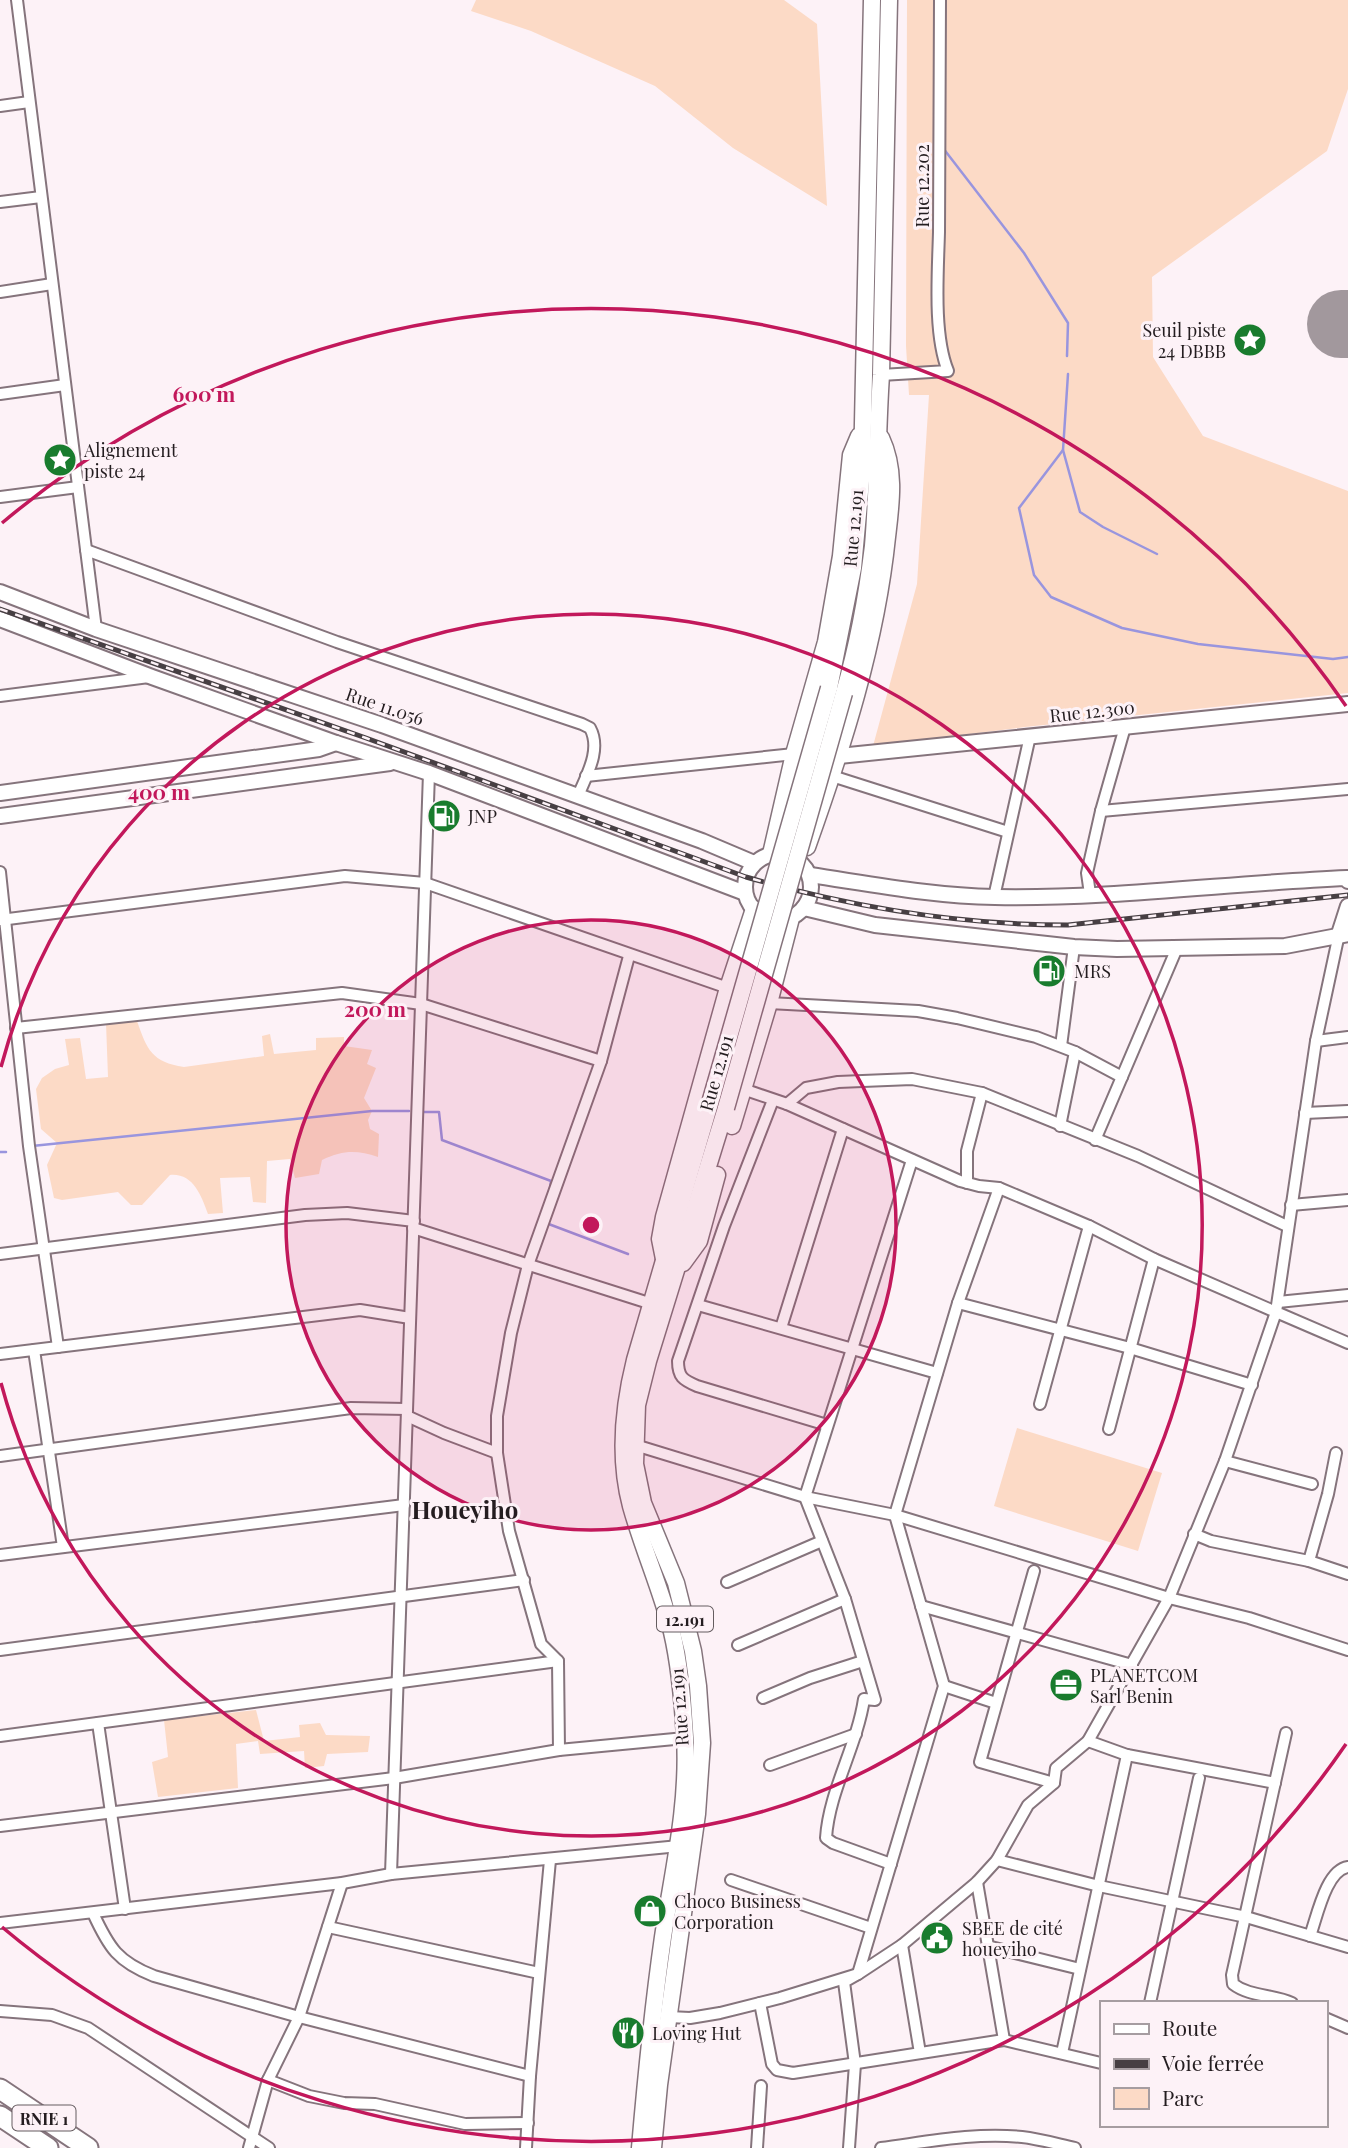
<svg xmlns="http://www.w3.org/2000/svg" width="1348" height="2148" font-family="'Playfair Display',serif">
<rect width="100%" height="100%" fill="#fdf2f7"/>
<g fill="#fcdac6">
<path d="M476 0H784L817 24 827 206 733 148 655 86 531 31 471 11Z"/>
<path d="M907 0H1348V89L1327 151 1152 277 1153 357 1203 436 1348 491V693L1025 727 873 746 917 584 929 395H909L906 346Z"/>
<path d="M137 1021C147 1050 152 1062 184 1067L264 1056 262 1036 270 1034 274 1054 316 1050V1038L344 1037V1046L372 1050 367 1064 376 1068 364 1098 372 1111 368 1120 370 1129 379 1134 378 1157C357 1150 343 1150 322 1160L319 1174 295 1178 290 1159 267 1161 266 1203 253 1202 250 1177 220 1178 223 1213 208 1214C201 1195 193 1173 170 1175L142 1205H131L118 1192 62 1200 54 1198 47 1165 57 1143 41 1129 36 1089 42 1078 55 1069 69 1065 65 1039 80 1038 86 1079 108 1077 106 1023Z"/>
<path d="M1017 1428 1162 1473 1138 1551 994 1506Z"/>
<path d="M256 1710 264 1741 300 1737 299 1725 320 1723 326 1735 370 1736 368 1752 327 1754 324 1766 305 1768 304 1751 260 1754 258 1741 236 1744 238 1788 158 1797 152 1762 168 1757 164 1720Z"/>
</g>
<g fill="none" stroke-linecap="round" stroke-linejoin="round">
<g stroke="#9995de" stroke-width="2.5">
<path d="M943 148 1024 253 1068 323 1067 356"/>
<path d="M1068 374 1063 450 1019 508 1034 575 1051 597 1122 628 1198 644 1333 659 1348 657"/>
<path d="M1063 450 1080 512 1103 527 1157 554"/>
<path d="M420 1112H439L442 1140 551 1181 550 1188"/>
<path d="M32 1146 372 1111H409"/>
<path d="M0 1152H6"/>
<path d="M546 1223 628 1254"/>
</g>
<path stroke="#a2989d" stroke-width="68" d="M1341 324H1348"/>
<defs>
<g id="street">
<path d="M17 0 96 629"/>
<path d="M0 106 29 102"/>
<path d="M0 202 41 197"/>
<path d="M0 292 52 284"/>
<path d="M881 375 948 371C933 334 938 272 939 232 939 155 940 77 940 0"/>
<path d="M0 394 65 385"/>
<path d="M0 497 78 487"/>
<path d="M86 550 337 642 582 724 590 728C602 750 586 776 578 796"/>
<path d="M0 696 149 677"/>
<path d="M586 776 794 754"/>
<path d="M832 776 1008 832"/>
<path d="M1101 811 1348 789"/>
<path d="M0 872 29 1146 58 1347"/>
<path d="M1090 894 1087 873 1101 811 1125 727"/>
<path d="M994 897 1030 736"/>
<path d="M0 920 345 876 425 883 728 988"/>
<path d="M1339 934 1316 1041 1276 1312 1348 1343"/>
<path d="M769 1003 918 1011 957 1018 1036 1037 1075 1052 1122 1077"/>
<path d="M16 1028 342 993 421 1004 601 1061"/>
<path d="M1316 1041 1348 1037"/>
<path d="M1061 1046 1074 947"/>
<path d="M773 1100 724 1226 678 1361C678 1377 683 1380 697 1386L827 1425"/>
<path d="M787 1104 806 1088 838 1082 912 1079 982 1093 1138 1156 1287 1226"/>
<path d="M1305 1113 1348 1111"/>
<path d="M1060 1126 1075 1052"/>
<path d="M1095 1140 1177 948"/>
<path d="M967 1183V1151L982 1093"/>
<path d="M1291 1205 1348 1200"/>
<path d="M413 1228 652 1304"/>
<path d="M0 1254 305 1215 347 1213 414 1221"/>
<path d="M1278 1302 1348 1295"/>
<path d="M958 1303 1130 1348 1252 1385"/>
<path d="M698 1305 937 1373"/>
<path d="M781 1328 843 1129"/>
<path d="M34 1350 63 1547"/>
<path d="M0 1354 360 1310 410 1318"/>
<path d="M1040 1404 1089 1226"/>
<path d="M407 1416 444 1433 497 1453"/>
<path d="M1109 1429 1154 1259"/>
<path d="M635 1445 805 1497 895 1515 1169 1598 1249 1618 1348 1650"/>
<path d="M0 1456 351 1408 407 1409"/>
<path d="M1225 1461 1312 1484"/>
<path d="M1194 1534 1211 1541 1309 1561 1348 1574"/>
<path d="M0 1555 404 1505"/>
<path d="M1309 1561 1328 1494 1336 1453"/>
<path d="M1034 1571 980 1762 1054 1783"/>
<path d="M727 1582 822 1541"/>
<path d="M921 1606 1132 1665"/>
<path d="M738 1645 845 1599"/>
<path d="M0 1650 524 1580"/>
<path d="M944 1686 996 1703"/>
<path d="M763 1698 810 1678 863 1661"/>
<path d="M98 1723 125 1909"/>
<path d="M1286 1733 1232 1975 1233 1984C1250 1997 1273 1994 1292 2003"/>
<path d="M0 1736 558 1661"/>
<path d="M1088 1741 1127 1755 1275 1783"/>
<path d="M559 1750 558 1661 541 1644 509 1531 497 1453V1416L511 1333 528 1265 601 1061 629 956"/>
<path d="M770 1765 856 1734"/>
<path d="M0 1826 394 1778 559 1750 685 1738"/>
<path d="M997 1860 1099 1886 1246 1917 1348 1947"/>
<path d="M891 1864 833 1843 826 1838C829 1791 857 1746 864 1699L875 1700 845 1599 805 1497 912 1160"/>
<path d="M391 1874 429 773"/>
<path d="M731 1880 871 1928"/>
<path d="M977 1882 1004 2040"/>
<path d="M93 1913C109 1948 118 1962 154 1976L299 2017 530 2076"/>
<path d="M0 1923 342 1883 391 1874 679 1846"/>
<path d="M328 1927 539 1973"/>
<path d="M1310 1936C1317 1917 1326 1870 1348 1867"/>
<path d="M902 1945 920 2053"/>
<path d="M987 1946 1080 1969"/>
<path d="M760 2003 772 2064 777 2070 793 2073 1004 2040 1101 2063"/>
<path d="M1150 2003 1199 1778"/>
<path d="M0 2011 52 2015 88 2028 269 2148"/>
<path d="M669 2017 690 2018 720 2013 780 1998 858 1974 902 1945 977 1882 997 1860 1028 1805 1054 1783 1056 1768 1088 1741 1169 1598 1225 1461 1276 1312 1154 1259 1089 1226 999 1188 979 1186 960 1181 787 1104 743 1089"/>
<path d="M1325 2018 1348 2028"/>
<path d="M1062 2053 1127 1755"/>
<path d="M268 2080 309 2096 344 2103 375 2104 465 2124 528 2123"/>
<path d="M249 2148 268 2080 299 2017 342 1883"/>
<path d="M526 2148 530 2076 550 1860"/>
<path d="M757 2148 761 2086"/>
<path d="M849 2148 855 2064 844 1982 858 1974 944 1686 895 1515 958 1303 999 1188"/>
<path d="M881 2148C927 2142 975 2132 1022 2137 1040 2139 1057 2144 1075 2148"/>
</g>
<g id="secondary">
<path d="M0 592 96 629 382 725 702 841 754 863"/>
<path d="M0 619 152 677 336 743 429 773 745 893"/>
<path d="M839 756 1348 704"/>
<path d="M0 793 319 749 336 743"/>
<path d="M0 816 390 763"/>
<circle cx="778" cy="887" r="33"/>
<path d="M810 875C871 884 933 896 995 897 1113 899 1230 883 1347 878L1348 881"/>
<path d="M804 908 875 925 1074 947 1117 949 1285 946 1348 934"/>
<path d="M1339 934 1348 906"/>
</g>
<g id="primary">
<path d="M829 688 853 568 862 470 872 0"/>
<path d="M844 693C858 645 867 595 873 546 878 489 877 432 881 375L889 0"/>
<path d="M807 847C843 746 876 644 887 537 891 503 896 470 881 438"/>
<path d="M771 854 794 754 826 642 841 556 851 455 859 436"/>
<path d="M732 1126 769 1003 791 918"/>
<path d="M664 1259 660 1239 664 1217 728 988 754 909"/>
<path d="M683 1263 699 1241 717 1175"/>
<path d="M640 2148C646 2078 653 2007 663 1937 673 1871 689 1805 685 1737 683 1703 680 1666 672 1632 661 1589 643 1549 631 1506 618 1457 623 1408 635 1360L710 1103"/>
<path d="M653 2148 659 2085 697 1814 702 1743 698 1686 693 1651 676 1583 643 1503 635 1464 637 1405 648 1361 726 1108"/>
</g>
<g id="highway">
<path d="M0 2089 88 2148"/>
<path d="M0 2116 48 2148"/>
</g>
</defs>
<use href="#street" stroke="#85747c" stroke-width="14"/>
<use href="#secondary" stroke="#85747c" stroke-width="18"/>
<use href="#primary" stroke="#85747c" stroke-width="19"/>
<use href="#highway" stroke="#85747c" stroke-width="23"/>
<use href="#street" stroke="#fff" stroke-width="10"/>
<use href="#secondary" stroke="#fff" stroke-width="14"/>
<use href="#primary" stroke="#fff" stroke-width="16"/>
<use href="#highway" stroke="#fff" stroke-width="19"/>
<defs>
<path id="rail" d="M0 609 366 738 746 877C851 907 959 925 1068 925L1348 895"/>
</defs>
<use href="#rail" stroke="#473f43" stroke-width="5"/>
<use href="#rail" stroke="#fdf2f7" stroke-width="2.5" stroke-dasharray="8" stroke-linecap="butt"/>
<defs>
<g id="primary-bridge">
<path d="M710 1103 829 688"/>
<path d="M726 1108 844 693"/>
</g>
</defs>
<use href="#primary-bridge" stroke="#85747c" stroke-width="19" stroke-linecap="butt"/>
<use href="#primary-bridge" stroke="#fff" stroke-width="16"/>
</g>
<circle cx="591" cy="1225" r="305" fill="#c2185b" fill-opacity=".12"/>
<g fill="none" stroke="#c2185b" stroke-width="3.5">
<circle cx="591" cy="1225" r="305"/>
<path d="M1 1067A611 611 0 1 1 1 1383"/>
<path d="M1346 1744A916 916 0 0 1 2 1927M2 523A916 916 0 0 1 1346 706"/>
</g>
<defs>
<symbol id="sight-disc" viewBox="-11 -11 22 22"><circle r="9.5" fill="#197c2e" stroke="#fdf2f7"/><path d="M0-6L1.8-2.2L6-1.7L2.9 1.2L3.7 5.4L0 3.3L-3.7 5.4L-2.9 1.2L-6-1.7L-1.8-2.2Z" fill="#fff"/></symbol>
<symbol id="fuel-disc" viewBox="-11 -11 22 22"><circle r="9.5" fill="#197c2e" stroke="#fdf2f7"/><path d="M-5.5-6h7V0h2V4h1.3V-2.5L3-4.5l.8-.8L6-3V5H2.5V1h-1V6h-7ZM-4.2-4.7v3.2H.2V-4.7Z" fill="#fff"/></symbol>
<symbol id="office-disc" viewBox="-11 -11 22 22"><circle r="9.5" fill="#197c2e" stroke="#fdf2f7"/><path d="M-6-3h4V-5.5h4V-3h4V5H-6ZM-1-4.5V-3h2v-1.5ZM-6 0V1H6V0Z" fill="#fff"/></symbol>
<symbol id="shop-disc" viewBox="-11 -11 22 22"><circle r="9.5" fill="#197c2e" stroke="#fdf2f7"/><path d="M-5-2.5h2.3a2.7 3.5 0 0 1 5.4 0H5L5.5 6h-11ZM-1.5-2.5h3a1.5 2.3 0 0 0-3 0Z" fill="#fff"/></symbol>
<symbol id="civic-disc" viewBox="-11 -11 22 22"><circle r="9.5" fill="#197c2e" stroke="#fdf2f7"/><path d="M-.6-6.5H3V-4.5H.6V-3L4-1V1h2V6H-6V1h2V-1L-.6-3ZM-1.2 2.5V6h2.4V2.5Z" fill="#fff"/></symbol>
<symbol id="restaurant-disc" viewBox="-11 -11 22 22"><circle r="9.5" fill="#197c2e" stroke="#fdf2f7"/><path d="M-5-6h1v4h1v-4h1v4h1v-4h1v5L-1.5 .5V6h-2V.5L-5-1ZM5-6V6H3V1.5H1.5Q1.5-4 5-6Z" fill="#fff"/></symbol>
</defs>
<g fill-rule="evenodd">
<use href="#sight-disc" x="1231" y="321" width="38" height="38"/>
<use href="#sight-disc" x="41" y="441" width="38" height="38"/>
<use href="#fuel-disc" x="425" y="797" width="38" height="38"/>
<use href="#fuel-disc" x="1030" y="952" width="38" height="38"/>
<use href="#office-disc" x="1047" y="1666" width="38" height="38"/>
<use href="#shop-disc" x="631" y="1892" width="38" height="38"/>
<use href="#civic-disc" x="918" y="1919" width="38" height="38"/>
<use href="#restaurant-disc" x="609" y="2014" width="38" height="38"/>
</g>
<g text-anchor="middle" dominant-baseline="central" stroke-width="6" stroke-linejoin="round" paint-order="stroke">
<g fill="#fdf2f7" stroke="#655d60" stroke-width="2">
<rect x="657" y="1606.5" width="56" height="25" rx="5"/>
<rect x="12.5" y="2105.5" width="63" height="25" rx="5"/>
</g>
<g font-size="16" font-weight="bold" fill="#241d20">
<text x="685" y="1619">12.191</text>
<text x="44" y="2118">RNIE 1</text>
</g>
<g font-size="18" fill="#241d20" stroke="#fdf2f7">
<text transform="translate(922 186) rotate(-90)">Rue 12.202</text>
<text transform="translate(853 528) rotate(-85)">Rue 12.191</text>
<text transform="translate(385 706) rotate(19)">Rue 11.056</text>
<text transform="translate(1092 711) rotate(-6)">Rue 12.300</text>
<text transform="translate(716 1073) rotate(-74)">Rue 12.191</text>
<text transform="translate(679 1707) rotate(-94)">Rue 12.191</text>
</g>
<g font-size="18" fill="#241d20" stroke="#fdf2f7" text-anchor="start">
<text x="1226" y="330" text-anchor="end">Seuil piste<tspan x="1226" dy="21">24 DBBB</tspan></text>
<text x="84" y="450">Alignement<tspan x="84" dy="21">piste 24</tspan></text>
<text x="468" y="816">JNP</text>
<text x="1074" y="971">MRS</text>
<text x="1090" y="1675">PLANETCOM<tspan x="1090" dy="21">Sarl Benin</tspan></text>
<text x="674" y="1901">Choco Business<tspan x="674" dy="21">Corporation</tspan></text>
<text x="962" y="1928">SBEE de cité<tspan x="962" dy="21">houeyiho</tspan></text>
<text x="652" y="2033">Loving Hut</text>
</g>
<g font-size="24" font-weight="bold" fill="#241d20" stroke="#fdf2f7">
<text x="465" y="1509">Houeyiho</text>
</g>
</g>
<circle cx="591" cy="1225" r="10" fill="#c2185b" stroke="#fdf2f7" stroke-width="3.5"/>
<g font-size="21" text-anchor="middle" font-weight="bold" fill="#c2185b" stroke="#fdf2f7" stroke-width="6" stroke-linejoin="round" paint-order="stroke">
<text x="204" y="402">600 m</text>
<text x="159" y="800">400 m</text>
<text x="375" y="1017">200 m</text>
</g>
<rect x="1100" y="2001" width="228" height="126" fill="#fdf2f7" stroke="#a69da1" stroke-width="2"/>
<rect x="1114" y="2024" width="35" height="10" fill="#ffffff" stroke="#a69da1" stroke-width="2"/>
<text x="1162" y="2036" font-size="21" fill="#241d20">Route</text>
<rect x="1114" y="2059" width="35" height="10" fill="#473f43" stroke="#a69da1" stroke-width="2"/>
<text x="1162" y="2071" font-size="21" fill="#241d20">Voie ferrée</text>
<rect x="1114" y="2088" width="35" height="21" fill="#fcdac6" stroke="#a69da1" stroke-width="2"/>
<text x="1162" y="2106" font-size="21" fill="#241d20">Parc</text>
</svg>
